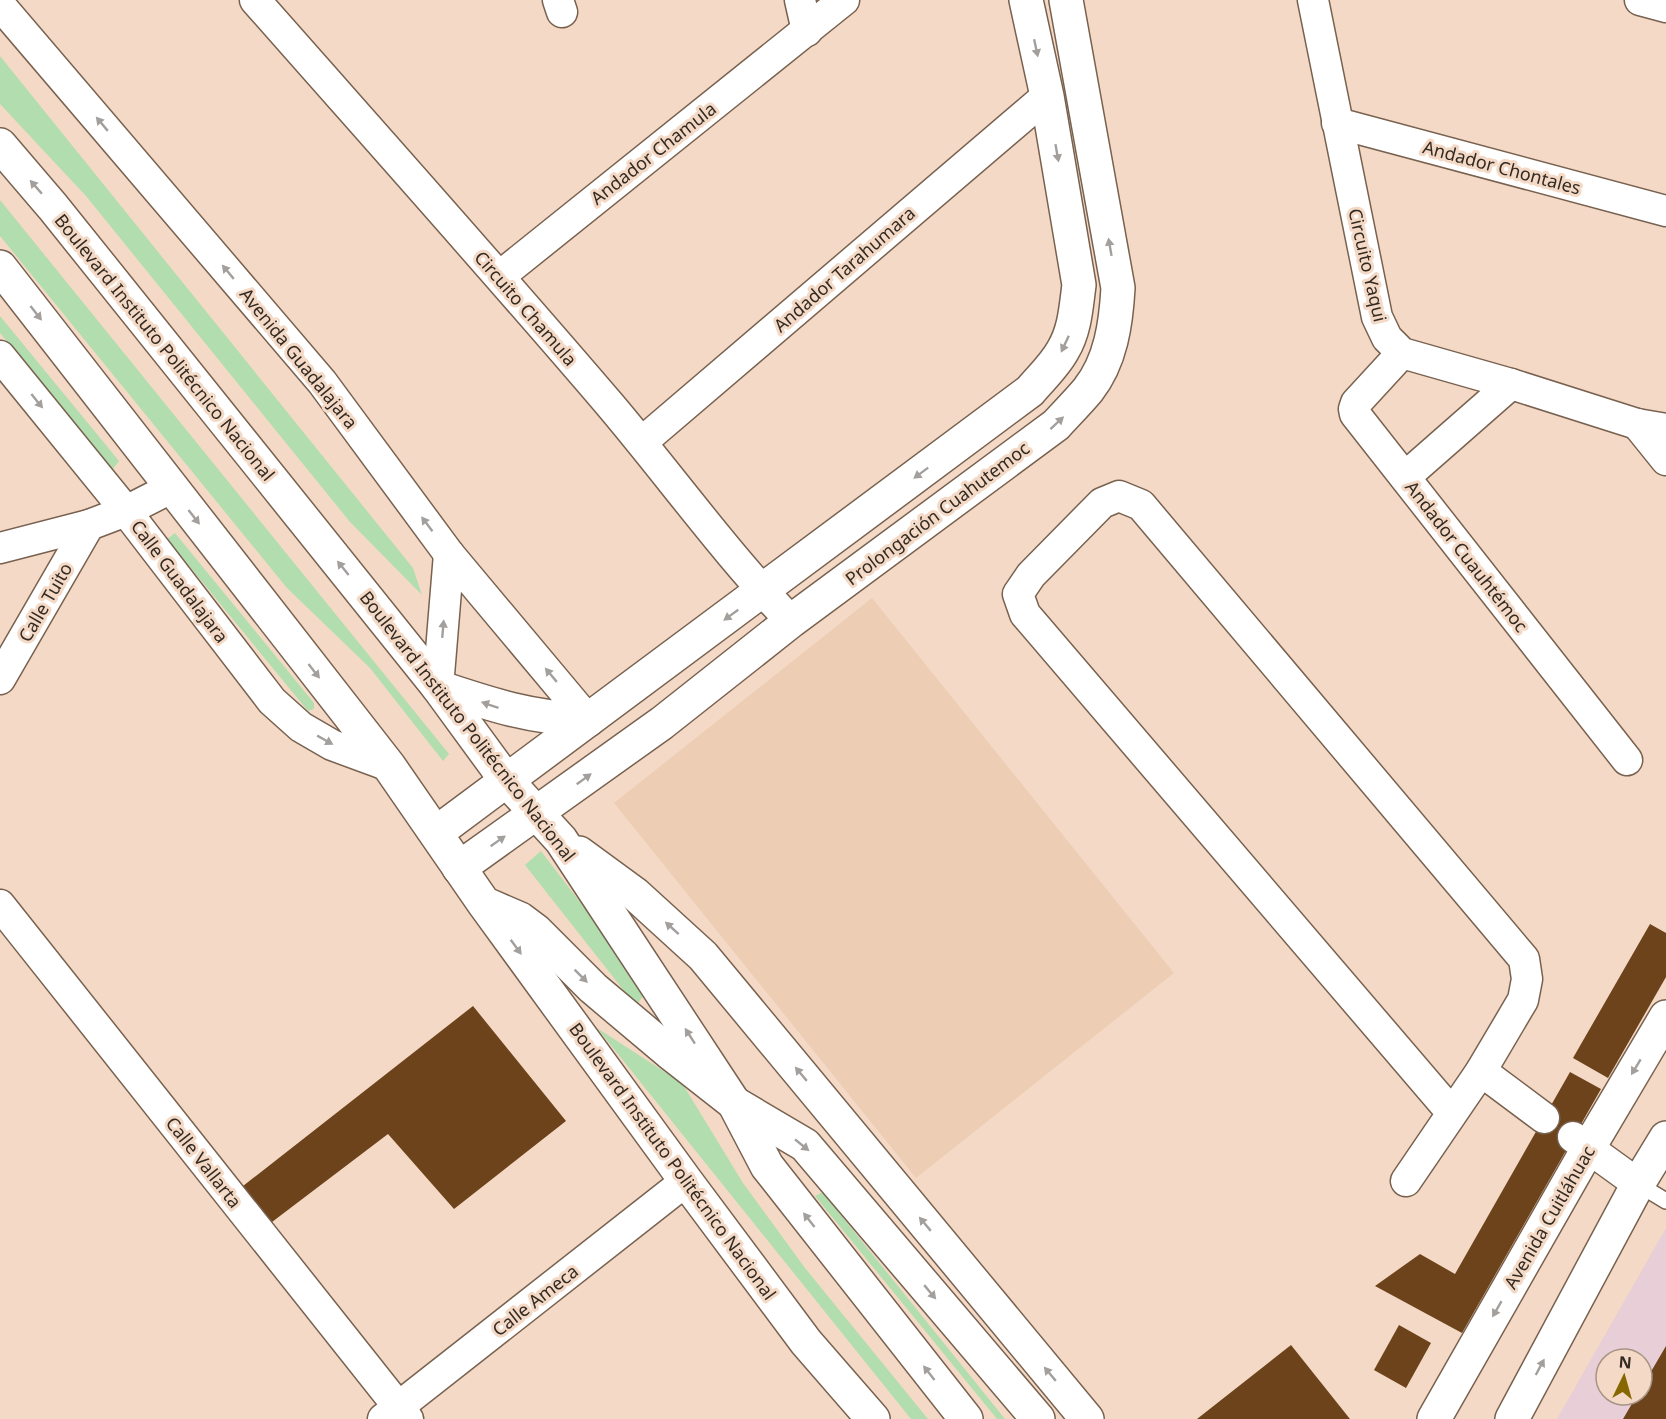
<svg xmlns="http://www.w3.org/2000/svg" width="1666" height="1419" font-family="'Noto Sans',sans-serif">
<rect width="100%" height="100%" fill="#f4dac6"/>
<path fill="#e7ced7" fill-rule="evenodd" d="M1666 1228V1419H1557ZM1606 1359H1642V1395H1606Z"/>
<path fill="#edcdb3" d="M872 598 1174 973 916 1178 614 803Z"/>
<g fill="#b2ddae">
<path d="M0 56 413 568 422 595 350 522 86 196 0 104Z"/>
<path d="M0 200 449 754 443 761 370 668 287 588 0 236Z"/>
<path d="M0 316 119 461 112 470 0 333Z"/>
<path d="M175 533 314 703V709L308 711 167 539Z"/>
<path d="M541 851 647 990 636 1006 525 865Z"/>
<path d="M597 1028 682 1083 743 1183 805 1268 928 1419H911Z"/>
<path d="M823 1192V1193L1005 1419H997L815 1196Z"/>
</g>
<g fill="#6d431b">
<path d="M1650 924 1666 933V977L1608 1078 1573 1058Z"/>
<path d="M473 1006 566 1121 454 1209 388 1134 272 1222 243 1186Z"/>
<path d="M1570 1072 1601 1089 1462 1333 1375 1286 1420 1254 1455 1274Z"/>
<path d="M1399 1325 1431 1343 1406 1388 1374 1370Z"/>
<path d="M1291 1345 1350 1419H1197Z"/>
<path d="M1666 1346V1419H1623L1637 1395H1642V1387Z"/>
</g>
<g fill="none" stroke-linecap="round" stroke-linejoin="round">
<defs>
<path id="lane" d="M1638 1184 1666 1201"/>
<g id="street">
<path d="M255 0C374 135 494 269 611 406 671 477 726 554 791 621"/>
<path d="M558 0 562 12"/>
<path d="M800 0 807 31"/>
<path d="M1313 0 1377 317 1387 338 1402 353 1511 384 1637 424 1666 429"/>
<path d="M1640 0 1666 7"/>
<path d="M0 5 322 382 449 554 588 720"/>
<path d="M1337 123 1666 211"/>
<path d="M500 276 844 0"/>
<path d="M1402 353 1356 403 1354 409 1355 414 1627 760"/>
<path d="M0 356 126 511 272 701 301 727 332 745 389 766"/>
<path d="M1637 424 1666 460"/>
<path d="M642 442 1047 96"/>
<path d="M1405 477 1511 384"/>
<path d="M0 548 89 525 126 511 171 488"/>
<path d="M0 679 89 525"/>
<path d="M438 687 449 554"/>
<path d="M0 905 408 1419"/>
<path d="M1481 1071 1544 1118"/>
<path d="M1573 1137 1638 1184"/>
<path d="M1406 1181 1481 1071 1523 1000 1527 979 1524 959 1141 505 1119 496 1102 503 1031 575 1018 594 1025 614 1452 1113"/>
<path d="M383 1419 686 1181"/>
</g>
<g id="secondary">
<path d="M438 687C492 705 531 718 588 720"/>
<path d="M436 833C634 686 832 539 1030 391 1041 378 1055 365 1063 350 1075 330 1076 307 1079 285L1047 96 1026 0"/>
<path d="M459 868 662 723 791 621 1056 425C1067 413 1078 402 1088 390 1111 361 1116 323 1118 288L1066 0"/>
<path d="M1434 1419 1589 1147 1666 1017"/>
<path d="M1512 1419 1638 1184 1666 1138"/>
</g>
<g id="primary">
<path d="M0 145 53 207 438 687 506 780 561 840 734 1103 767 1166 966 1419"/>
<path d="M0 267 389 766 485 905 686 1181 806 1342 873 1419"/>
<path d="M579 853 635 894 703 956 1087 1419"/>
<path d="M490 906 520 919 536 931 593 988 669 1052 734 1103 805 1145 1038 1419"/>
</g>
</defs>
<use href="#lane" stroke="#78614f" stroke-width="18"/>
<use href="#street" stroke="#78614f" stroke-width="33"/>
<use href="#secondary" stroke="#78614f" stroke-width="36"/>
<use href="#primary" stroke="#78614f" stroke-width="36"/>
<use href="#lane" stroke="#fff" stroke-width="15"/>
<use href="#street" stroke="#fff" stroke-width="30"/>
<use href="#secondary" stroke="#fff" stroke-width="33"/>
<use href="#primary" stroke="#fff" stroke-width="33"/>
</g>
<defs><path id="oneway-solid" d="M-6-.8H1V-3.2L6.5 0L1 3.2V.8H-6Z" transform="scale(1.5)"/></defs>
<g fill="#a39f9c">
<use href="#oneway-solid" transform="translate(1036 48) rotate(78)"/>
<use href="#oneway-solid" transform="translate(102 124) rotate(-130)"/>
<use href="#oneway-solid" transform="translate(1057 153) rotate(80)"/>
<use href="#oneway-solid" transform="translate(36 187) rotate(-131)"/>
<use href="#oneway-solid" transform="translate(1110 247) rotate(-100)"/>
<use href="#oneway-solid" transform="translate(228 272) rotate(-130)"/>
<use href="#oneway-solid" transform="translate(36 313) rotate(52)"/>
<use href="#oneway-solid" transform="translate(1065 344) rotate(115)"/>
<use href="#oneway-solid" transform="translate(37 401) rotate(51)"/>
<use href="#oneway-solid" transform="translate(1057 423) rotate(-43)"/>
<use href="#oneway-solid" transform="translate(921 473) rotate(143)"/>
<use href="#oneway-solid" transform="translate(194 517) rotate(52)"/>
<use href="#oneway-solid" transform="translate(427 524) rotate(-127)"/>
<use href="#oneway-solid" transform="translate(343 568) rotate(-129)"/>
<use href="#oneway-solid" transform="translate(731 615) rotate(144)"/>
<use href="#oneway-solid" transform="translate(443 629) rotate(-85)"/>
<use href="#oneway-solid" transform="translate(314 671) rotate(52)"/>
<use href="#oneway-solid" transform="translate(551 675) rotate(-130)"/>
<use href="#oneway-solid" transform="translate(490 705) rotate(-161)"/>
<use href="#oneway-solid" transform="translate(325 740) rotate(29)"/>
<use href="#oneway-solid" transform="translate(584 779) rotate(-36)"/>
<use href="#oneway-solid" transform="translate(498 841) rotate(-35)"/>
<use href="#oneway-solid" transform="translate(672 928) rotate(-138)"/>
<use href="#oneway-solid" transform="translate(516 947) rotate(54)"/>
<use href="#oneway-solid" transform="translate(581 976) rotate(45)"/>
<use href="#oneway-solid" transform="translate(690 1036) rotate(-123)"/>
<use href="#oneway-solid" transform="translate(1636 1067) rotate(121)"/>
<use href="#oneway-solid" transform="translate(801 1074) rotate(-130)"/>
<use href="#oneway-solid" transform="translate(802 1145) rotate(39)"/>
<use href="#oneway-solid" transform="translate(809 1220) rotate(-128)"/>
<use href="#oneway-solid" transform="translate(925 1224) rotate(-130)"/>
<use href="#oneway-solid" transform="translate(930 1292) rotate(50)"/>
<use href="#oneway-solid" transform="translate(1497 1309) rotate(120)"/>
<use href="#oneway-solid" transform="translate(1540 1367) rotate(-62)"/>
<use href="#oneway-solid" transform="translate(929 1373) rotate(-128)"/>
<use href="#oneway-solid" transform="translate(1050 1374) rotate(-130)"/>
</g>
<g text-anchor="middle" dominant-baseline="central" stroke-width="6" stroke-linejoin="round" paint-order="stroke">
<g font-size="18" fill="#332a22" stroke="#f4dac6">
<text transform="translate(653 153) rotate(-38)">Andador Chamula</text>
<text transform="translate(1502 167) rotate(15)">Andador Chontales</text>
<text transform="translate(1368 265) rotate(77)">Circuito Yaqui</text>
<text transform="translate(844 269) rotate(-41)">Andador Tarahumara</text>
<text transform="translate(526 308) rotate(49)">Circuito Chamula</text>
<text transform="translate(165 347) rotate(51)">Boulevard Instituto Politécnico Nacional</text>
<text transform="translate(299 358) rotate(51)">Avenida Guadalajara</text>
<text transform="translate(937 513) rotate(-37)">Prolongación Cuahutemoc</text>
<text transform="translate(1467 556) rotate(52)">Andador Cuauhtémoc</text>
<text transform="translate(180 581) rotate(53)">Calle Guadalajara</text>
<text transform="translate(45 602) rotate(-60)">Calle Tuito</text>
<text transform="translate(468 726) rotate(52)">Boulevard Instituto Politécnico Nacional</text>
<text transform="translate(673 1161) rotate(54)">Boulevard Instituto Politécnico Nacional</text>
<text transform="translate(204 1162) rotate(52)">Calle Vallarta</text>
<text transform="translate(1549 1217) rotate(-60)">Avenida Cuitláhuac</text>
<text transform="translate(535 1300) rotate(-38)">Calle Ameca</text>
</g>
</g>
<g transform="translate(1624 1377) rotate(5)"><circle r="28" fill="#f4dac6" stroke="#a79484" stroke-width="1.5"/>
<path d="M0-4.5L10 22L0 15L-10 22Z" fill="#866702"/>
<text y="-9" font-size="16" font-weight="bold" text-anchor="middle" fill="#332a22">N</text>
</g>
</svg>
